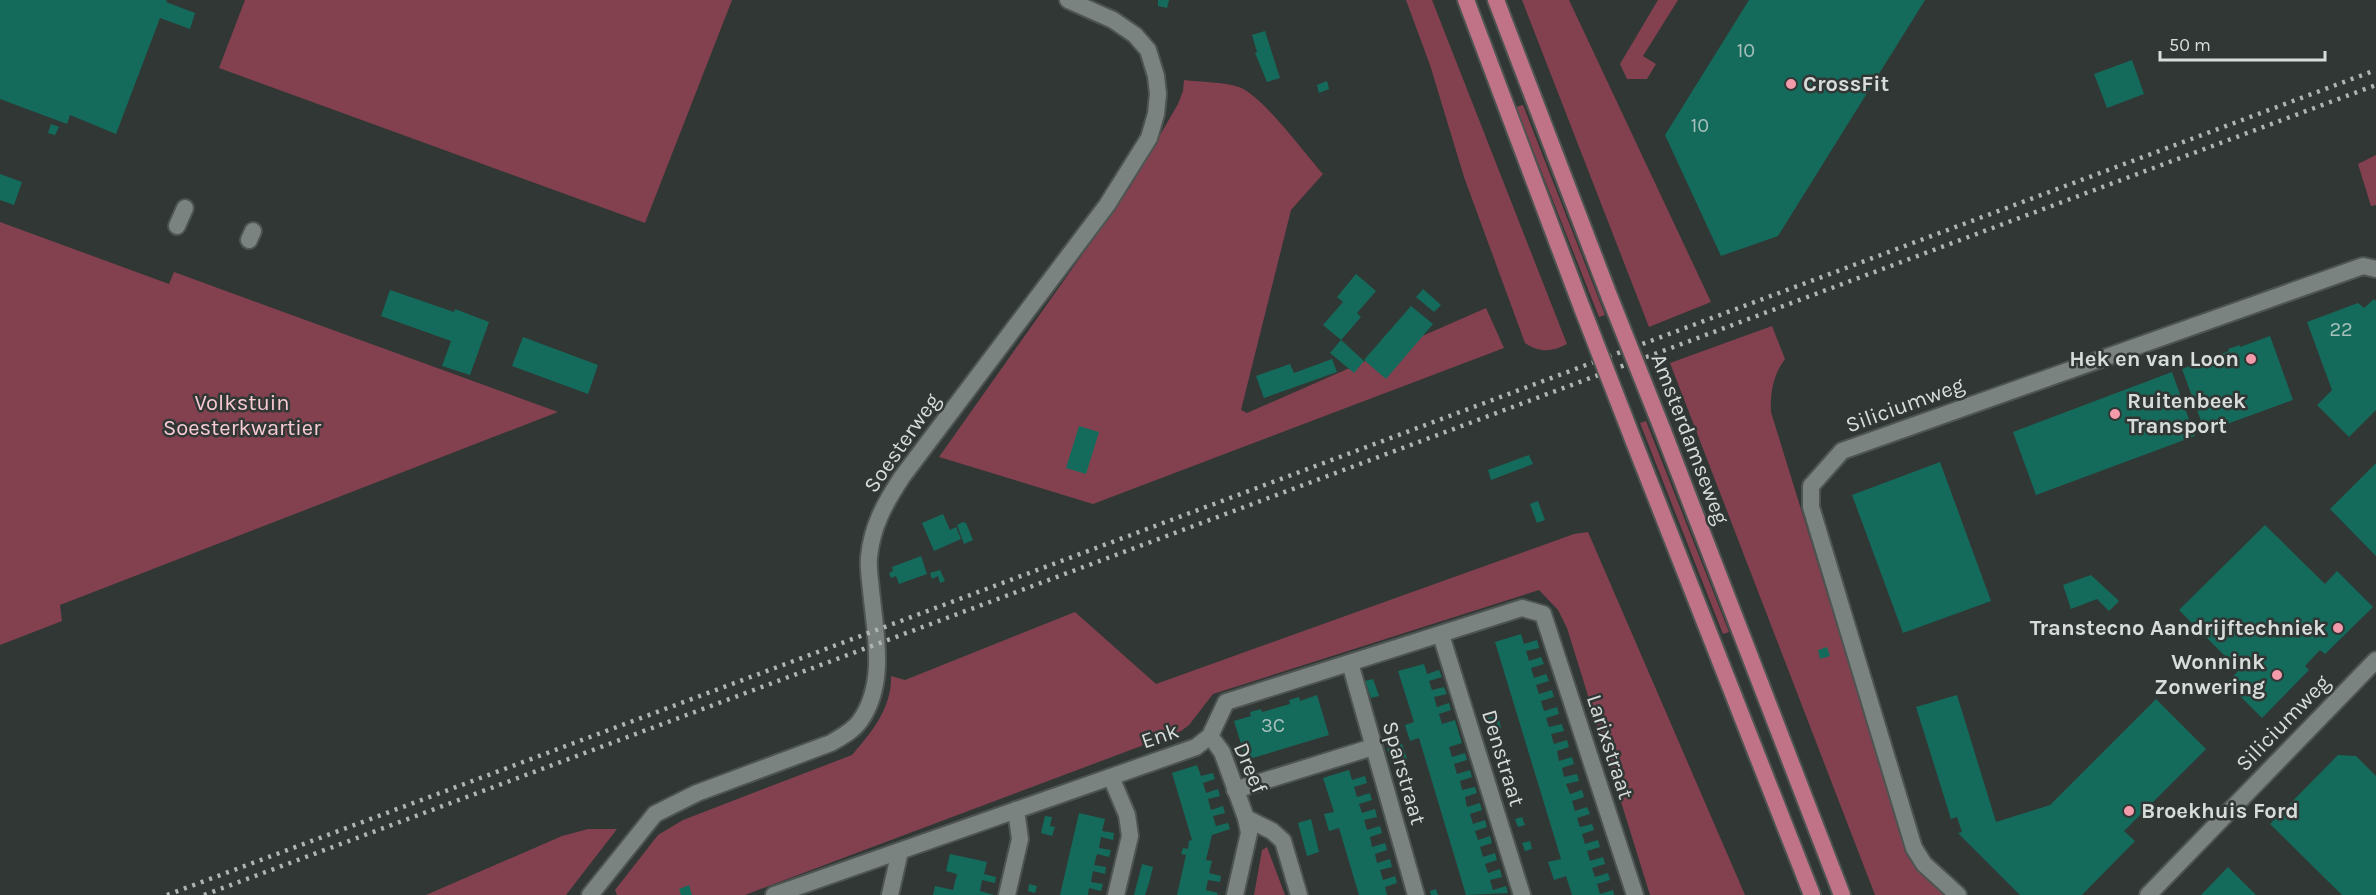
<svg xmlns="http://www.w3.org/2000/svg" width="2376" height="895" font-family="Karla,sans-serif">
<rect width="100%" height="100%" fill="#303735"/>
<g fill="#83414f">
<path d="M245 0H732L645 223 219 68Z"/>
<path d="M1406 0H1432L1567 344C1551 352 1540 353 1525 343L1464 177 1430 65Z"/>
<path d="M1522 0H1569L1711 302 1649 327Z"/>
<path d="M1658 0H1678L1643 56 1656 64 1647 79H1627L1620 64Z"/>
<path d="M1184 80C1201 82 1223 82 1239 87 1262 95 1305 154 1323 174L1291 210 1241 410 1247 413 1486 308 1504 348 1093 504 939 457 1130 187 1178 104 1183 91Z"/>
<path d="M1523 105 1605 315 1599 317 1516 107Z"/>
<path d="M2376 155V205L2371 206 2358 164Z"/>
<path d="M0 222 169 284 174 272 558 412 60 605 62 621 0 645Z"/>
<path d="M1772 326 1785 359C1773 375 1770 393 1771 412L1907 853 1922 874 1944 895H1875L1670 363Z"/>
<path d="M1646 421 1729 632 1723 634 1640 423Z"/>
<path d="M1588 532 1745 895H1650L1567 628 1558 610 1539 590 1213 694 1189 725 1181 731 745 895H617L615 890 658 835 683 820 852 755C871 733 892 708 891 676L905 680 1075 612 1156 684 1574 534Z"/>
<path d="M588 829H617L566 895H426L562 836Z"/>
<path d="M1267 847 1285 895H1254L1262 850Z"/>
</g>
<g fill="#156b5b">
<path d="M0 0H167L166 2 195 13 190 29 160 18 116 134 70 115 67 124 0 99Z"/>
<path d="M1158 0H1169L1167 8 1158 6Z"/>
<path d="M1749 0H1925L1778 236 1721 256 1665 135Z"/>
<path d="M1265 31 1280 78 1267 82 1255 53 1257 52 1252 35Z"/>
<path d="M2132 60 2144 94 2107 108 2094 74Z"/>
<path d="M1327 81 1329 89 1319 93 1317 85Z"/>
<path d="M51 124 59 127 55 135 48 133Z"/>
<path d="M0 174 22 182 14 205 0 200Z"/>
<path d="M1356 274 1376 291 1357 313 1361 317 1341 340 1323 325 1343 302 1337 297Z"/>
<path d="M1423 289 1441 305 1434 312 1416 297Z"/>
<path d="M390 290 454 312 455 309 489 322 470 375 442 366 451 341 381 316Z"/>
<path d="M2374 299 2376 301V410L2349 437 2317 405 2332 390 2307 322 2358 303 2364 308Z"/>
<path d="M1411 306 1433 324 1386 379 1364 360Z"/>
<path d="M2270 336 2293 400 2205 432 2182 369 2229 351 2228 349 2240 345V347Z"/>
<path d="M523 337 598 365 588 394 512 366Z"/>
<path d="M1341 340 1364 361 1354 373 1330 353Z"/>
<path d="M1332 359 1337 372 1264 398 1256 376 1290 364 1294 373Z"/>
<path d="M2172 372 2195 436 2036 495 2013 432Z"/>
<path d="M1079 426 1099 432 1086 474 1066 468Z"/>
<path d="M1529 455 1533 464 1491 480 1488 470Z"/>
<path d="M1940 462 1991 601 1903 633 1852 495Z"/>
<path d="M2376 463V556L2330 509Z"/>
<path d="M1538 501 1545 520 1537 523 1530 504Z"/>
<path d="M943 514 950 530 956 527 961 539 934 551 922 523Z"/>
<path d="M963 522 966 523 973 540 964 544 957 525Z"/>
<path d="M2265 525 2325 584 2337 571 2373 607 2325 654 2320 650 2305 666 2309 670 2262 718 2227 683 2239 670 2179 610Z"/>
<path d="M921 556 927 574 899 584 896 576 891 578 889 573 893 571 892 567Z"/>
<path d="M940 570 945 581 940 583 938 576 932 579 930 573Z"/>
<path d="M2091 575 2119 601 2109 611 2097 599 2071 609 2063 585Z"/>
<path d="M1521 634 1524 644 1537 640 1539 648 1526 651 1529 661 1541 657 1544 664 1531 668 1534 678 1546 674 1549 681 1536 685 1539 694 1552 690 1554 697 1541 701 1544 711 1557 707 1559 714 1546 718 1549 727 1562 724 1564 731 1551 734 1554 744 1567 740 1569 747 1557 751 1559 761 1572 757 1574 764 1562 768 1564 777 1577 774 1579 781 1566 784 1570 794 1582 790 1584 797 1572 801 1575 811 1587 807 1590 814 1577 818 1580 827 1592 824 1594 830 1582 834 1585 844 1598 840 1600 847 1587 851 1590 861 1603 857 1605 864 1592 868 1595 877 1608 873 1610 880 1597 884 1600 894 1613 890 1614 895H1572L1566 876 1554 880 1548 862 1561 859 1495 642Z"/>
<path d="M1827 647 1830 656 1820 659 1818 650Z"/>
<path d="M1424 664 1427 674 1439 670 1442 677 1429 681 1432 690 1444 687 1447 694 1434 697 1437 707 1449 703 1451 710 1439 714 1442 724 1455 720 1462 743 1449 747 1452 757 1465 753 1467 760 1454 764 1457 774 1470 770 1472 777 1460 781 1462 790 1475 787 1477 793 1465 797 1467 807 1480 803 1482 810 1470 814 1473 824 1485 820 1487 827 1475 831 1478 840 1490 836 1492 843 1480 847 1483 857 1495 853 1497 860 1485 864 1488 873 1500 869 1502 877 1490 880 1493 890 1506 886 1508 893 1466 895 1419 738 1410 741 1405 725 1414 722 1398 671Z"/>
<path d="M1373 679 1379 696 1371 698 1365 681Z"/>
<path d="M1317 695 1329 735 1246 760 1234 721 1251 716 1250 712 1261 709 1262 712 1290 704 1289 700 1299 697 1300 701Z"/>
<path d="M1957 695 1996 822 2050 805 2156 699 2206 749 2124 831 2135 841 2082 895H2020L1958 833 1962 832 1957 817 1951 819 1916 707Z"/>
<path d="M1498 715 1501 728 1489 732 1484 719Z"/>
<path d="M1402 744 1407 759 1392 764 1387 749Z"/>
<path d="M2338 755 2356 756 2376 776V895H2342L2270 824Z"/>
<path d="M1197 765 1201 776 1213 773 1215 779 1203 783 1206 793 1218 789 1220 796 1208 799 1211 810 1223 806 1225 813 1213 816 1216 826 1228 823 1230 829 1212 835 1206 860 1212 861 1209 873 1221 876 1220 882 1208 880 1206 890 1218 893 1217 895H1177L1186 855 1181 854 1183 848 1188 849 1189 841 1192 840 1172 773Z"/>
<path d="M1349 770 1352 780 1365 776 1367 783 1354 787 1357 797 1370 793 1372 800 1359 804 1362 813 1375 809 1377 817 1364 820 1367 830 1380 826 1382 833 1370 837 1372 847 1385 843 1387 850 1375 854 1377 863 1390 859 1392 867 1380 870 1383 880 1395 876 1397 883 1385 887 1387 895H1359L1339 828 1329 831 1324 814 1334 812 1323 778Z"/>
<path d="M1079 813 1105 819 1102 831 1114 833 1113 840 1101 837 1099 848 1111 850 1109 857 1097 854 1094 865 1106 867 1105 874 1093 871 1091 882 1103 884 1101 891 1089 888 1088 895H1060Z"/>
<path d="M1045 816 1052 817 1050 826 1055 827 1052 836 1041 833Z"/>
<path d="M1522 817 1525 825 1518 827 1515 819Z"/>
<path d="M1311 819 1319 852 1307 856 1298 823Z"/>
<path d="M1530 841 1532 849 1525 851 1522 843Z"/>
<path d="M950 854 987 862 984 874 996 877 995 883 982 880 980 891 994 895H933L935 886 953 890 957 874 946 871Z"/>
<path d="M1142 864 1153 867 1149 883 1145 895H1134Z"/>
<path d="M2228 867 2256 895H2201Z"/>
<path d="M1029 884 1037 886 1035 893 1028 891Z"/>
<path d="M689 885 692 895H681L679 889Z"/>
<path d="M1436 889 1438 895H1431L1430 891Z"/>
</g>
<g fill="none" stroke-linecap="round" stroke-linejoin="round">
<defs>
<path id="pedestrian" d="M1235 790 1373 747"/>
<g id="minor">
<path d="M177 226 185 208"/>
<path d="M249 240 253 231"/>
<path d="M1441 635 1522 895"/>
<path d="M1350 663 1416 895"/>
<path d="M1210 736 1222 752 1246 818 1249 833 1235 895"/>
<path d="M1111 777 1127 815 1130 836 1116 895"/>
<path d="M1246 818 1272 831 1283 841 1299 895"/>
<path d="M590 895 655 814 697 793 831 743C841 737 853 731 860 721 887 683 875 632 871 590 870 579 868 568 869 557 872 526 885 503 902 477L1107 205 1149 138 1156 114 1158 94 1156 76 1148 50 1135 35 1113 20 1068 0"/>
<path d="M774 895 1196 747 1210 736 1226 702 1522 608 1543 614 1635 895"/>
<path d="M890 895 900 851"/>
<path d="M1007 895 1020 839 1016 810"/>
<path d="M1958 895 1924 864 1914 848 1811 507V486L1842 451 2363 266 2376 269"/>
<path d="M2148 895 2376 660"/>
</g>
<g id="primary">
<path d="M1466 0 1582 308"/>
<path d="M1496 0 1610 298"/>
<path d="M1663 431 1842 895"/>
<path d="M1634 442 1812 895"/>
</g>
</defs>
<use href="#pedestrian" stroke="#4e5452" stroke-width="20"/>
<use href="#minor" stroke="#4e5452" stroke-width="20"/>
<use href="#primary" stroke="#4e5452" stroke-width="20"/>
<use href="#pedestrian" stroke="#7b8380" stroke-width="16"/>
<use href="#minor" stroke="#7b8380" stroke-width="16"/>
<use href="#primary" stroke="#c07386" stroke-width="16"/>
<g stroke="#b0b5b3" stroke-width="4.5" stroke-dasharray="3 6" stroke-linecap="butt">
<path d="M167 895 2376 70"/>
<path d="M204 895 2376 85"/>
</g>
<defs>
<g id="primary-bridge">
<path d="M1610 298 1663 431"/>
<path d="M1582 308 1634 442"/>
</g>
</defs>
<use href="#primary-bridge" stroke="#4e5452" stroke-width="20" stroke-linecap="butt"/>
<use href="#primary-bridge" stroke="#c07386" stroke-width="16"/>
</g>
<g fill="#f39aab" stroke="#303735" stroke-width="2">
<circle cx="1791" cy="84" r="6"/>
<circle cx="2251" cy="359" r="6"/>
<circle cx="2115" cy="414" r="6"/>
<circle cx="2338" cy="628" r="6"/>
<circle cx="2277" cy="675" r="6"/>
<circle cx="2129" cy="811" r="6"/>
</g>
<g text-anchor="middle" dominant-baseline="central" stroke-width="5" stroke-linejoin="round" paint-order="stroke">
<g font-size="20" fill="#a7c0bb">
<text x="1746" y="50">10</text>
<text x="1700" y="125">10</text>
<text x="2341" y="329">22</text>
<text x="1273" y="725">3C</text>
</g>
<g font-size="22" font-weight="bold" fill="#d8dddb" stroke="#303735" text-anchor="start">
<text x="1803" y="84">CrossFit</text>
<text x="2239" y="359" text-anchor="end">Hek en van Loon</text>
<text x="2127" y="401">Ruitenbeek<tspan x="2127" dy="25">Transport</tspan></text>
<text x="2326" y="628" text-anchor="end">Transtecno Aandrijftechniek</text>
<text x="2265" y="662" text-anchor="end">Wonnink<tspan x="2265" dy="25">Zonwering</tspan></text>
<text x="2141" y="811">Broekhuis Ford</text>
</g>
<g font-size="22" fill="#f9cbd3" stroke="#303735">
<text x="242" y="403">Volkstuin<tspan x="242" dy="25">Soesterkwartier</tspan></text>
</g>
<g font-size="22" fill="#d8dddb" stroke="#303735">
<text transform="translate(1905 405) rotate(-20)">Siliciumweg</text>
<text transform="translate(1690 439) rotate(69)">Amsterdamseweg</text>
<text transform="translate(902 443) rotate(-55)">Soesterweg</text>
<text transform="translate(2283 723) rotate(-46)">Siliciumweg</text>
<text transform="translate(1160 736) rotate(-19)">Enk</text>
<text transform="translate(1610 747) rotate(72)">Larixstraat</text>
<text transform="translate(1503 758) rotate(73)">Denstraat</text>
<text transform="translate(1250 768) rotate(67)">Dreef</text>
<text transform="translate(1404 773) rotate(74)">Sparstraat</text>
</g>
</g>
<path d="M2160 51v9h165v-9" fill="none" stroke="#d8dddb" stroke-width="3"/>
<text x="2169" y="51" font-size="18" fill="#d8dddb" stroke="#303735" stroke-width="4.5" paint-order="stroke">50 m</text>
</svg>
